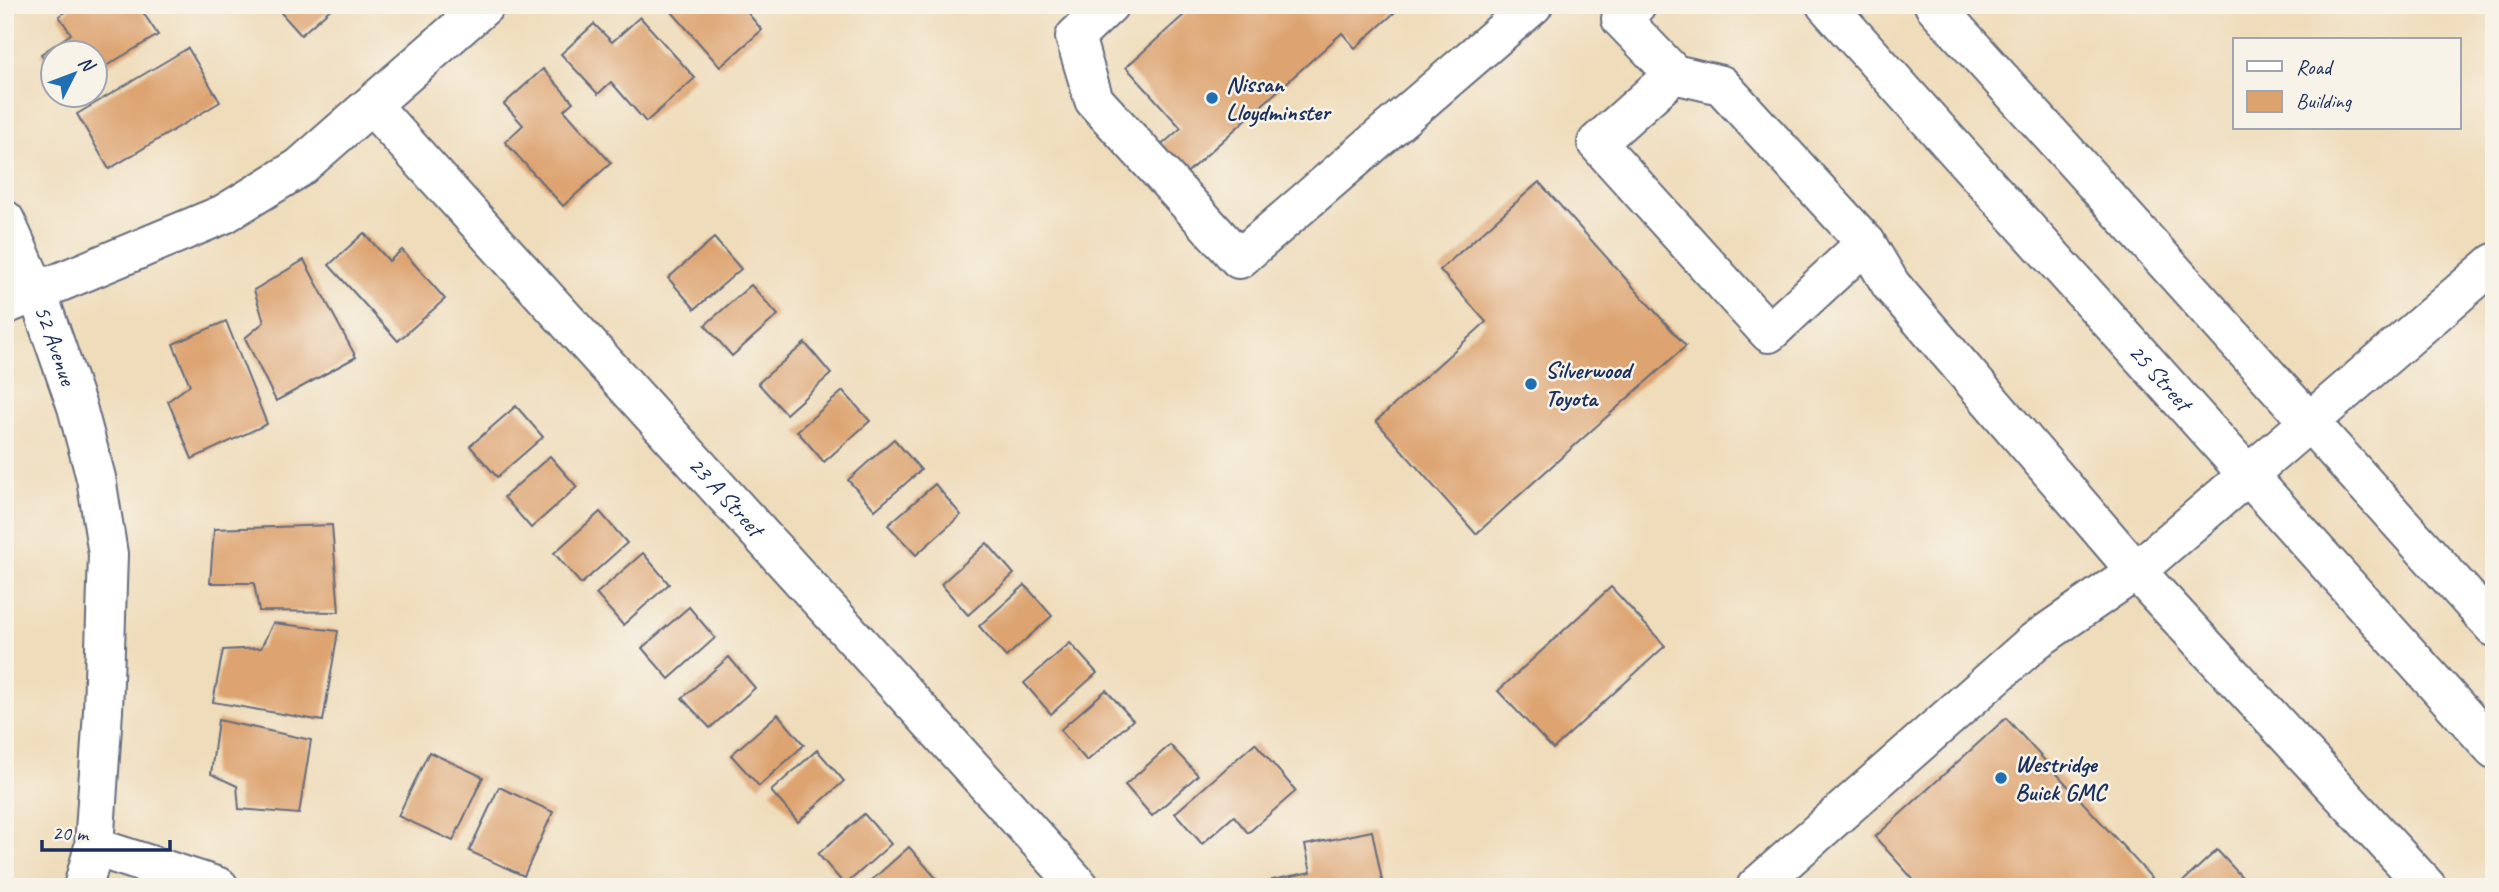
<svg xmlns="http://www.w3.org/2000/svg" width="2499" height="892" font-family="Caveat,sans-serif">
<rect width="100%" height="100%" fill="#f7f3e8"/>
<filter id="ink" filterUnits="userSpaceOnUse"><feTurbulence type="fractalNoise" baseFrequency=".0143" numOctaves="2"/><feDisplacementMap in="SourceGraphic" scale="14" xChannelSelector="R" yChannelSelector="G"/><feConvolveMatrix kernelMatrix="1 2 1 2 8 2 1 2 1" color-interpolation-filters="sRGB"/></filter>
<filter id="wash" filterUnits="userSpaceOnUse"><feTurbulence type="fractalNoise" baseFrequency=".00686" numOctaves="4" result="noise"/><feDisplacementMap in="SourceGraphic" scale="28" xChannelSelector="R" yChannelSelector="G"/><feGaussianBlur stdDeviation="1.57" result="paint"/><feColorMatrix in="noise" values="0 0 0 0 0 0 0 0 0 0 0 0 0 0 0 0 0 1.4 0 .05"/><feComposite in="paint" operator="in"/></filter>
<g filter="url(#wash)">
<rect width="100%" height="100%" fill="#efdcba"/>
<g id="blocks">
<g fill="#dda36f">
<path d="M75 5H138L158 35 94 73V52H52V72L41 54 71 34 59 16Z"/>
<path d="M274 5H335L301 35Z"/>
<path d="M666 5H741L762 30 720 67Z"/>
<path d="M1195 5H1403L1355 48 1342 33 1182 177 1157 149 1181 128 1126 67Z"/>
<path d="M640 17 695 78 646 122 611 82 598 94 561 54 594 24 612 42Z"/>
<path d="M188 48 220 102 109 169 77 114Z"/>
<path d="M543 69 573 102 564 110 611 163 563 206 505 142 523 125 504 104Z"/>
<path d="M1539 182 1686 346 1476 534 1376 421 1486 322 1440 270Z"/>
<path d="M364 233 389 261 402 250 445 299 398 341 329 265Z"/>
<path d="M714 238 741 269 695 309 668 278Z"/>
<path d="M304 260 356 357 276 401 245 338 264 322 254 290Z"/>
<path d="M751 285 778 315 732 356 705 325Z"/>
<path d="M226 321 267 424 192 459 168 401 190 385 173 344Z"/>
<path d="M805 343 831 374 786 414 758 383Z"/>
<path d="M843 391 870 421 824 462 797 431Z"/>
<path d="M516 406 543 437 497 477 470 446Z"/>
<path d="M894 439 921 470 875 510 848 480Z"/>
<path d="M550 456 577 487 531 528 504 497Z"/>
<path d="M935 484 961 515 916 555 888 525Z"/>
<path d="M600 512 627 543 581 584 554 553Z"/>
<path d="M332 525 339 612 259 611 254 583H210L214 529Z"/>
<path d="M987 543 1014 574 968 615 941 584Z"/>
<path d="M643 553 669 584 623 625 596 594Z"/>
<path d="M1025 585 1052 616 1006 657 979 626Z"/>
<path d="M1611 587 1665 646 1553 749 1498 691Z"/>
<path d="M689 607 715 638 669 679 642 648Z"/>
<path d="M273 623 338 631 323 721 213 702 223 650 261 648Z"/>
<path d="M1070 643 1097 673 1051 714 1024 683Z"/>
<path d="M729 657 755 688 710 728 682 698Z"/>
<path d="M1106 690 1133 720 1087 761 1060 730Z"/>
<path d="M778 714 804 745 759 786 731 755Z"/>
<path d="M2006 718 2160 887H1920L1875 837Z"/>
<path d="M218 720 311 740 299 814 239 809 237 786 211 774Z"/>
<path d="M1255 743 1296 791 1248 833 1234 816 1202 844 1175 813Z"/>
<path d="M1170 745 1198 775 1152 816 1125 785Z"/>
<path d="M817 750 844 781 798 822 771 791Z"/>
<path d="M429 752 483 777 453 841 398 816Z"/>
<path d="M499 787 553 812 524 876 469 851Z"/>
<path d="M864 814 891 844 845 885 818 854Z"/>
<path d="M1372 831 1383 885 1274 887 1272 880 1311 872 1305 845Z"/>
<path d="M909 847 936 878 926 887H864Z"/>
<path d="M2217 850 2251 887H2177Z"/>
</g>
</g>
</g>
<g filter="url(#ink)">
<use href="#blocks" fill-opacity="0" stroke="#656c7e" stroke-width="2"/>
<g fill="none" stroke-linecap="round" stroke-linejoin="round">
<defs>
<g id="minor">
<path d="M1109 5 1075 37 1094 100 1239 259 1533 5"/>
<path d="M1636 5 1621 19 1674 74 1721 85 1866 243 1891 285 2136 571 2427 887"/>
<path d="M1674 74 1597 143 1769 333 1866 243"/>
<path id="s1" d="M372 106 1080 887"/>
<path id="s2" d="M5 220 37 292 77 407 96 478 108 554 103 711 94 847 83 887"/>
<path d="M5 305 224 214 299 168 485 5"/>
<path d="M94 847 219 887"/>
<path d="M1756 887 2035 641 2136 571 2494 263"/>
</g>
<g id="major">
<path id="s3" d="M1826 5 2494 749"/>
<path d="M1934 5 2494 627"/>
</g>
</defs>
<use href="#minor" stroke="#656c7e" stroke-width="42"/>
<use href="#major" stroke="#656c7e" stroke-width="42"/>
<use href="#minor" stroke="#fff" stroke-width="38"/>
<use href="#major" stroke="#fff" stroke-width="38"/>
</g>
</g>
<g fill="#1f6fb2" stroke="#f7f3e8" stroke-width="2.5">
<circle cx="1212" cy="98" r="7"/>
<circle cx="1531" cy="384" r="7"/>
<circle cx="2001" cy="778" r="7"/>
</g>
<g text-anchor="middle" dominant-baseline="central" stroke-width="5" stroke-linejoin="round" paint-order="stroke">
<g font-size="24" font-weight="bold" fill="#1b2f5e" stroke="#f7f3e8" text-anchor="start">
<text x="1226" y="84">Nissan<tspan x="1226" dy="28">Lloydminster</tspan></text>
<text x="1545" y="370">Silverwood<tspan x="1545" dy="28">Toyota</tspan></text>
<text x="2015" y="764">Westridge<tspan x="2015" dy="28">Buick GMC</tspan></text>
</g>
<g font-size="24" fill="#1b2f5e" stroke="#f7f3e8">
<text stroke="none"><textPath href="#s2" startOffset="135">52 Avenue</textPath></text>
<text stroke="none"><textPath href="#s3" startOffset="500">25 Street</textPath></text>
<text stroke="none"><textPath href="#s1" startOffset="527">23 A Street</textPath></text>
</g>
</g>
<rect width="2499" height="892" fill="none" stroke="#f7f3e8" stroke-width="28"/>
<rect x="2233" y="38" width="228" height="91" fill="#f7f3e8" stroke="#9fa5b1" stroke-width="2"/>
<rect x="2247" y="61" width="35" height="10" fill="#ffffff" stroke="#9fa5b1" stroke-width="2"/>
<text x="2296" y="74" font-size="21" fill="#1b2f5e">Road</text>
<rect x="2247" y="91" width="35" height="21" fill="#dda36f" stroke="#9fa5b1" stroke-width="2"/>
<text x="2296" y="108" font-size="21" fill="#1b2f5e">Building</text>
<g transform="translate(74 74) rotate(48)"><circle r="33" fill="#f7f3e8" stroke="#9fa5b1" stroke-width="2"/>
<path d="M0-5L12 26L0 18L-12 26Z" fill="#1f6fb2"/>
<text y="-10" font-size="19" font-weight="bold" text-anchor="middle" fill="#1b2f5e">N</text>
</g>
<path d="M42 840v10h128v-10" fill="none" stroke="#1b2f5e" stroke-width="3.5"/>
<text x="52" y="840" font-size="21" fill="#1b2f5e" stroke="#f7f3e8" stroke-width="5" paint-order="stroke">20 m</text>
</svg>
